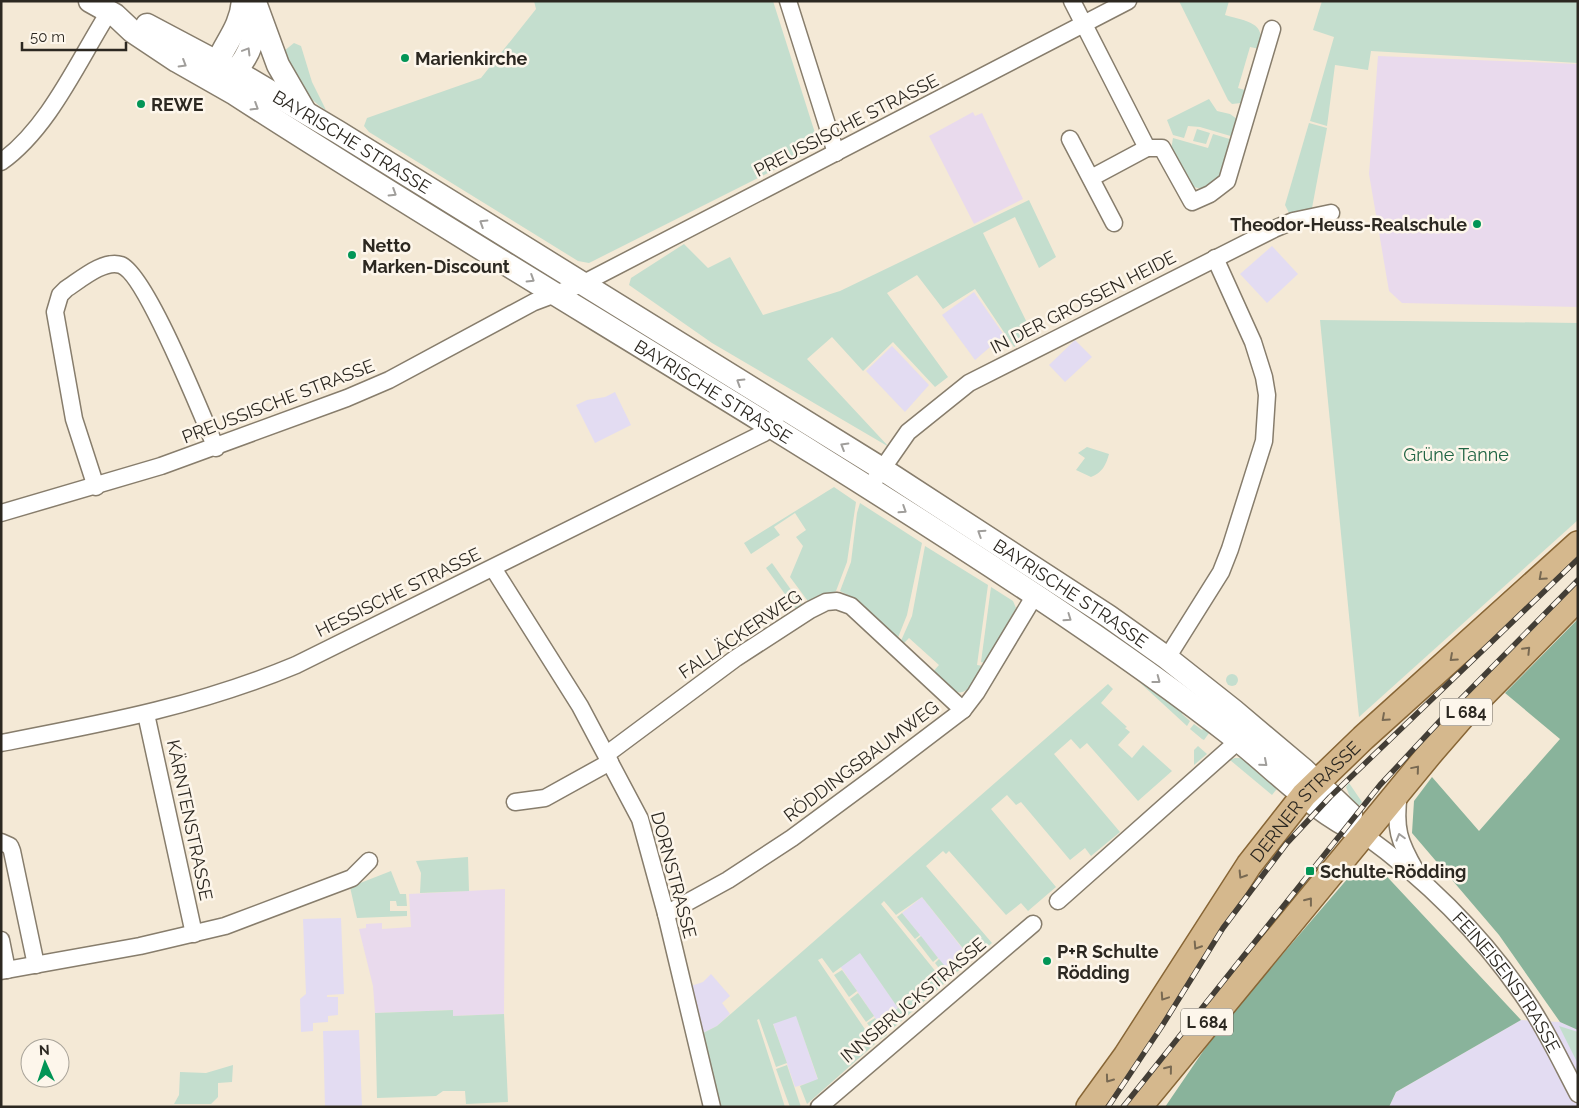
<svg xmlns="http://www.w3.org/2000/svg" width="1579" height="1108" font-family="Raleway,sans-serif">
<rect width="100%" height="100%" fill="#f4e9d6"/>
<g fill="#e3dcf2">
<path d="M1272 246 1298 274 1267 303 1240 274Z"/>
<path d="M974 292 1004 335 975 360 942 315Z"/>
<path d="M1075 340 1092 357 1065 382 1049 365Z"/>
<path d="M892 346 929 385 905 412 866 371Z"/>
<path d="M615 392 631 425 595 443 576 405 587 400 605 397Z"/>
<path d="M922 897 965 952 946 968 902 913Z"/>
<path d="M341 918 344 994 327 995V997H338V1015L328 1016V1022L313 1023V1031L301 1032 300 999 306 994 303 919Z"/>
<path d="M860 952 898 1008 878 1022 840 966Z"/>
<path d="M711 974 730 996 722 1003 730 1014 717 1026 703 1033 691 986 703 982Z"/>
<path d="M796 1015 818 1080 795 1087 773 1023Z"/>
<path d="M1521 1020 1560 1022 1578 1030V1107H1389L1396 1092Z"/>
<path d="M359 1030 362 1107H325L323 1031Z"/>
</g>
<g fill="#e9daed">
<path d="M1378 56 1578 64V307L1402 303 1389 291 1369 174Z"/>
<path d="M973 112 975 116 982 113 1023 199 974 224 929 136Z"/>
<path d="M505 889 504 1014 453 1016V1010L375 1013 373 986 359 929 366 928V924L382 923V929L411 927 409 894Z"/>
</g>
<g fill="#c4dece">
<path d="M534 1H773L815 133 814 144 808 153 589 263 578 261 369 132 364 126 367 118 481 78 536 9Z"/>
<path d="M1179 1H1229L1225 15C1247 22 1266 21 1260 49L1250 47 1238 88 1248 91 1241 103 1232 104 1228 100Z"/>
<path d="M1322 1H1578V63L1371 51 1368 70 1335 65 1327 126 1310 121 1334 37 1313 30Z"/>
<path d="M294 43 301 46 312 82 326 110C305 98 292 73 284 51Z"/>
<path d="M1209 99 1217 111 1230 114 1237 119 1234 137 1200 127 1188 126 1184 138 1173 135 1167 120Z"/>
<path d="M1309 123 1327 128 1312 208 1290 215 1285 205Z"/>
<path d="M1197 129 1210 133 1206 144 1193 141Z"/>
<path d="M1213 134 1233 140 1219 180C1208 186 1203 191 1191 186L1171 150 1173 138 1208 148Z"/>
<path d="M1029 200 1056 257 1039 268 1015 217 983 233 1033 335 1014 347 975 289 943 309 917 275 887 293 948 377 935 387 893 342 863 371 832 337 807 359 889 447 712 343 629 285 631 278 684 244 708 268 730 257 763 315 840 291Z"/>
<path d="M1320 320 1578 323V520L1359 717Z"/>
<path d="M1087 447 1109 454C1106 465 1102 473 1091 477L1076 470 1085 458 1078 453Z"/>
<path d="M834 487 856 502 847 562 836 591 810 604 790 577 803 546 796 537 806 530 795 513 774 527 780 535 751 554 744 543Z"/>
<path d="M860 503 922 543 907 615 897 640 855 599 840 591 851 562 857 513Z"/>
<path d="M925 546 988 585 977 665 983 666C963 701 961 699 932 673L939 665 909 638 902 645 900 643 912 616Z"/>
<path d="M772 563 804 608 798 612 766 568Z"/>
<path d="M991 587 1013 601 1016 608 985 663 981 662Z"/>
<circle cx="1232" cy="680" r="6"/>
<path d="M1137 675 1149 682 1147 686 1179 710 1182 706 1186 709 1182 714 1190 721 1187 726 1137 680Z"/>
<path d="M1108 684 1113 689 1101 703 1127 727 1125 728 1130 732 1118 745 1132 758 1143 745 1172 771 1138 801 1087 743 1080 749 1071 739 1054 754 1120 832 1091 856 1085 848 1070 860 1021 802 1016 805 1007 795 991 809 1056 887 1028 911 1021 903 1006 915 949 851 946 854 943 851 926 866 992 943 957 972 954 969 960 964 957 959 965 951 922 897 896 915 884 901 881 904 945 983 891 1030 883 1019 898 1008 860 953 833 973 822 958 818 960 875 1044 807 1104 800 1086 818 1079 796 1016 773 1024 787 1063 776 1067 759 1019 757 1020 785 1107H720L703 1033 717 1026Z"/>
<path d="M1194 724 1202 730 1207 724 1212 729 1204 740 1202 739 1190 729Z"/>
<path d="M1198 746 1207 754 1194 765V750Z"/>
<path d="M1235 758H1245L1280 785 1272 795 1230 760Z"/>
<path d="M1349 783 1362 802 1357 808 1352 802 1346 787Z"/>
<path d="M468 857 469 891 420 893 421 873 416 861Z"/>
<path d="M391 871 400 894H406L407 906H397L396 901H390V911H407V916L357 918 350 887Z"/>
<path d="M902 913 920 935 915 939 897 917Z"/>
<path d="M921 936 938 958 933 962 916 940Z"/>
<path d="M939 959 953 976 948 980 935 963Z"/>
<path d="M842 970 857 991 849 997 834 975Z"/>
<path d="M858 993 874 1016 866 1022 850 999Z"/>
<path d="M453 1010V1016L504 1014 508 1102 466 1104 465 1091H443L436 1096 377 1098 375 1013Z"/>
<path d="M875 1018 887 1035 879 1040 867 1023Z"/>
<path d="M1559 1026 1578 1032V1064Z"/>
<path d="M233 1065 232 1082 218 1083V1097L211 1104H174L179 1095 180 1072 206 1073Z"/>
<path d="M787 1065 801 1107H790L776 1069Z"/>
</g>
<g fill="#89b39b">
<path d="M1578 619V1030L1560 1022 1499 935 1412 833 1414 801 1432 777 1479 831 1560 739 1505 693Z"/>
<path d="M1366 864 1378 867 1521 1020 1396 1092 1389 1107H1165L1219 1028 1355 870Z"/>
</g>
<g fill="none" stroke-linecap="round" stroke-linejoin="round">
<defs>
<g id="street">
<path d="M788 1 836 153"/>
<path d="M1072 1 1147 148H1162L1192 202 1210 194 1227 181 1272 29"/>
<path d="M1070 139 1114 223"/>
<path d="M1 162C49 128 78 61 109 12"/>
<path d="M1091 178 1147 148"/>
<path d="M876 478 908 432 969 383 1274 229 1293 221 1331 213"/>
<path d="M96 487 74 419 55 312 60 295 66 289C80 280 104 259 121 265 146 274 203 418 216 448"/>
<path d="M1 513 161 466 347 398 389 380 534 302 582 284 1128 1"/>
<path d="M493 568 580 706 640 819 666 914 712 1107"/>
<path d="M1167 658 1221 572 1230 549 1264 441 1267 395 1264 377 1253 342 1215 258"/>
<path d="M146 714 194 934"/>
<path d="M1 743C105 723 198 706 296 665L764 433 776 417"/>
<path d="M607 754 736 658 810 610 826 602 837 601 851 606 963 710"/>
<path d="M1399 793C1394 828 1399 842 1416 871"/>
<path d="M515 802 545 798 610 762"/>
<path id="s1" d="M1363 834C1424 878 1479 932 1522 994 1544 1025 1560 1060 1578 1094"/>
<path d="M1 842 10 846 12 851 36 965"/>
<path d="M1058 901 1246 734"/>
<path d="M666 914 728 880 792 838 884 770 963 710 976 693 1035 595"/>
<path d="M1 940 7 970"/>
<path d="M1 971 140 946 225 926 352 878 369 861"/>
<path d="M819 1107 1033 924"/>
</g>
<g id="secondary">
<path id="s2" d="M90 1 115 15 132 31 177 61 235 94C499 265 773 421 1035 595 1104 641 1173 689 1239 741 1279 773 1316 813 1363 834"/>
<path d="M256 5 278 65 304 110"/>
<path id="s3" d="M147 25 247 78 338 132 882 469 1108 616 1167 658 1234 711 1304 770 1351 815"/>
<path d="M214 76C218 48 240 34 243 1"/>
<path d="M221 79C226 77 232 75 235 71 250 56 257 32 256 12"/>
</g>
<g id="primary">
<path id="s4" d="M1089 1107 1126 1056 1249 865 1304 795 1363 738 1578 544"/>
<path d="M1139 1107 1432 751 1465 713 1578 598"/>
</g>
</defs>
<use href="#street" stroke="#877d6c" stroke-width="19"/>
<use href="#secondary" stroke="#877d6c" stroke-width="25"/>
<use href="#primary" stroke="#886636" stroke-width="28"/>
<use href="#street" stroke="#fff" stroke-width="16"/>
<use href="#secondary" stroke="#fff" stroke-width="22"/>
<use href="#primary" stroke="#d5b88d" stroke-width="25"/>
<defs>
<g id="rail">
<path d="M1108 1107 1162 1026 1223 928 1287 843 1330 797 1578 559"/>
<path d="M1123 1107 1380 785 1452 708 1578 580"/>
</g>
</defs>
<use href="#rail" stroke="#433e36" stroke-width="5.5"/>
<use href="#rail" stroke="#fdf6eb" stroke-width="4" stroke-dasharray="11" stroke-linecap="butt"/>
</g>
<defs><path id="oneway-chevron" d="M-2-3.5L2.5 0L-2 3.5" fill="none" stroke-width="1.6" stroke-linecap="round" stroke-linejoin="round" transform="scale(1.25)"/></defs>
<g stroke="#a09e9b">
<use href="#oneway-chevron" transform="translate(247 51) rotate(-59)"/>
<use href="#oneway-chevron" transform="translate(183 64) rotate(31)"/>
<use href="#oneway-chevron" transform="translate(255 107) rotate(32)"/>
<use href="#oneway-chevron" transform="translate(393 193) rotate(32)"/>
<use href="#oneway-chevron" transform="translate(483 223) rotate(-148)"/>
<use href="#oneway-chevron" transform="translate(531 279) rotate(32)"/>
<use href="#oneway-chevron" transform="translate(740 382) rotate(-148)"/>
<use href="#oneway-chevron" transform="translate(844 446) rotate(-149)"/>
<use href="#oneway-chevron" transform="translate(903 510) rotate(33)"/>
<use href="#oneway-chevron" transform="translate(981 533) rotate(-147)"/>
<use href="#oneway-chevron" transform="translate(1068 618) rotate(35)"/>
<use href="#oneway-chevron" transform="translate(1157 680) rotate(37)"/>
<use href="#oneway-chevron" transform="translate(1264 763) rotate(41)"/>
<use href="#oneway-chevron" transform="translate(1400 837) rotate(-106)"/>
</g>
<g stroke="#786952">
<use href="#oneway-chevron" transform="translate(1542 577) rotate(138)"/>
<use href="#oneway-chevron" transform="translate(1527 650) rotate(-46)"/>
<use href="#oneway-chevron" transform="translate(1453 658) rotate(138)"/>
<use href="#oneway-chevron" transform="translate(1385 718) rotate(138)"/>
<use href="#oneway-chevron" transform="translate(1416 769) rotate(-50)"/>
<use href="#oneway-chevron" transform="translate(1242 875) rotate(122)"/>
<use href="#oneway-chevron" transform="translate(1309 901) rotate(-52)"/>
<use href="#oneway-chevron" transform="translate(1197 946) rotate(123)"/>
<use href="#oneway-chevron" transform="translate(1164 997) rotate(124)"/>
<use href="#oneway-chevron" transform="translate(1169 1069) rotate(-51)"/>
<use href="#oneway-chevron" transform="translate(1109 1079) rotate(126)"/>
</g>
<g fill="#029556" stroke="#fdf6eb" stroke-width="2">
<circle cx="405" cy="58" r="5"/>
<circle cx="141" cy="104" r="5"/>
<circle cx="1477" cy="224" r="5"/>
<circle cx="352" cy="255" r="5"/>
<rect x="1305" y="866" width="10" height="10" rx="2.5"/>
<circle cx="1047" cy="961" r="5"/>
</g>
<g text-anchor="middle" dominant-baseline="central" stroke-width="5" stroke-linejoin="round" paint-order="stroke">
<g fill="#fdf6eb" stroke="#6b665e" stroke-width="1">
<rect x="1440" y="698.5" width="52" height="27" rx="4"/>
<rect x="1181" y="1008.5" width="52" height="27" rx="4"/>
</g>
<g font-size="16" font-weight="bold" fill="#2c2821">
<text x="1466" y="712">L 684</text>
<text x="1207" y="1022">L 684</text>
</g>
<g font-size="18" font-weight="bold" fill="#2c2821" stroke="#fdf6eb" text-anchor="start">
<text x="415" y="58">Marienkirche</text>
<text x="151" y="104">REWE</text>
<text x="1467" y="224" text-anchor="end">Theodor-Heuss-Realschule</text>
<text x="362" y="245">Netto<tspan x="362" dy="21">Marken-Discount</tspan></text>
<text x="1320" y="871">Schulte-Rödding</text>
<text x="1057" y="951">P+R Schulte<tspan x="1057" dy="21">Rödding</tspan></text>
</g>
<g font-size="18" fill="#2c2821" stroke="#fdf6eb">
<text transform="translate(846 125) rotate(-27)">PREUSSISCHE STRASSE</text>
<text stroke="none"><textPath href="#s3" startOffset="236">BAYRISCHE STRASSE</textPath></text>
<text transform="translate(1083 302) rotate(-27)">IN DER GROSSEN HEIDE</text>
<text stroke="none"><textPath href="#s2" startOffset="736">BAYRISCHE STRASSE</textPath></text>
<text transform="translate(278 401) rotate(-21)">PREUSSISCHE STRASSE</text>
<text transform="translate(398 592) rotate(-26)">HESSISCHE STRASSE</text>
<text stroke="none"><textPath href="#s3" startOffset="1085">BAYRISCHE STRASSE</textPath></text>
<text transform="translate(740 634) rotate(-34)">FALLÄCKERWEG</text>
<text transform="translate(861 761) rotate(-37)">RÖDDINGSBAUMWEG</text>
<text stroke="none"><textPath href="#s4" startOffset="375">DERNER STRASSE</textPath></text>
<text transform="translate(190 820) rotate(78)">KÄRNTENSTRASSE</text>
<text transform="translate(674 875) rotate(75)">DORNSTRASSE</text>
<text stroke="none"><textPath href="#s1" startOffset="208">FEINEISENSTRASSE</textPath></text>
<text transform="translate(913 1000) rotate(-40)">INNSBRUCKSTRASSE</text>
</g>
<g font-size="18" fill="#206443" stroke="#fdf6eb">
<text x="1456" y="454">Grüne Tanne</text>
</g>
</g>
<rect width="1579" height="1108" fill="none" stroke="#2c2821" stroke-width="5"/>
<g transform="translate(45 1063) rotate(357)"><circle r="24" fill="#fdf6eb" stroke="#a9a49a"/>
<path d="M0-4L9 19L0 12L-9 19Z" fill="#029556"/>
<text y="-8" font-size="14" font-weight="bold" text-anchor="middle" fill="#2c2821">N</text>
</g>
<path d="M22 42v8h104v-8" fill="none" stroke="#2c2821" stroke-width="2.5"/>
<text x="30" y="42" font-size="15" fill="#2c2821" stroke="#fdf6eb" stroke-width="4" paint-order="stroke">50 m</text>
</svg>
